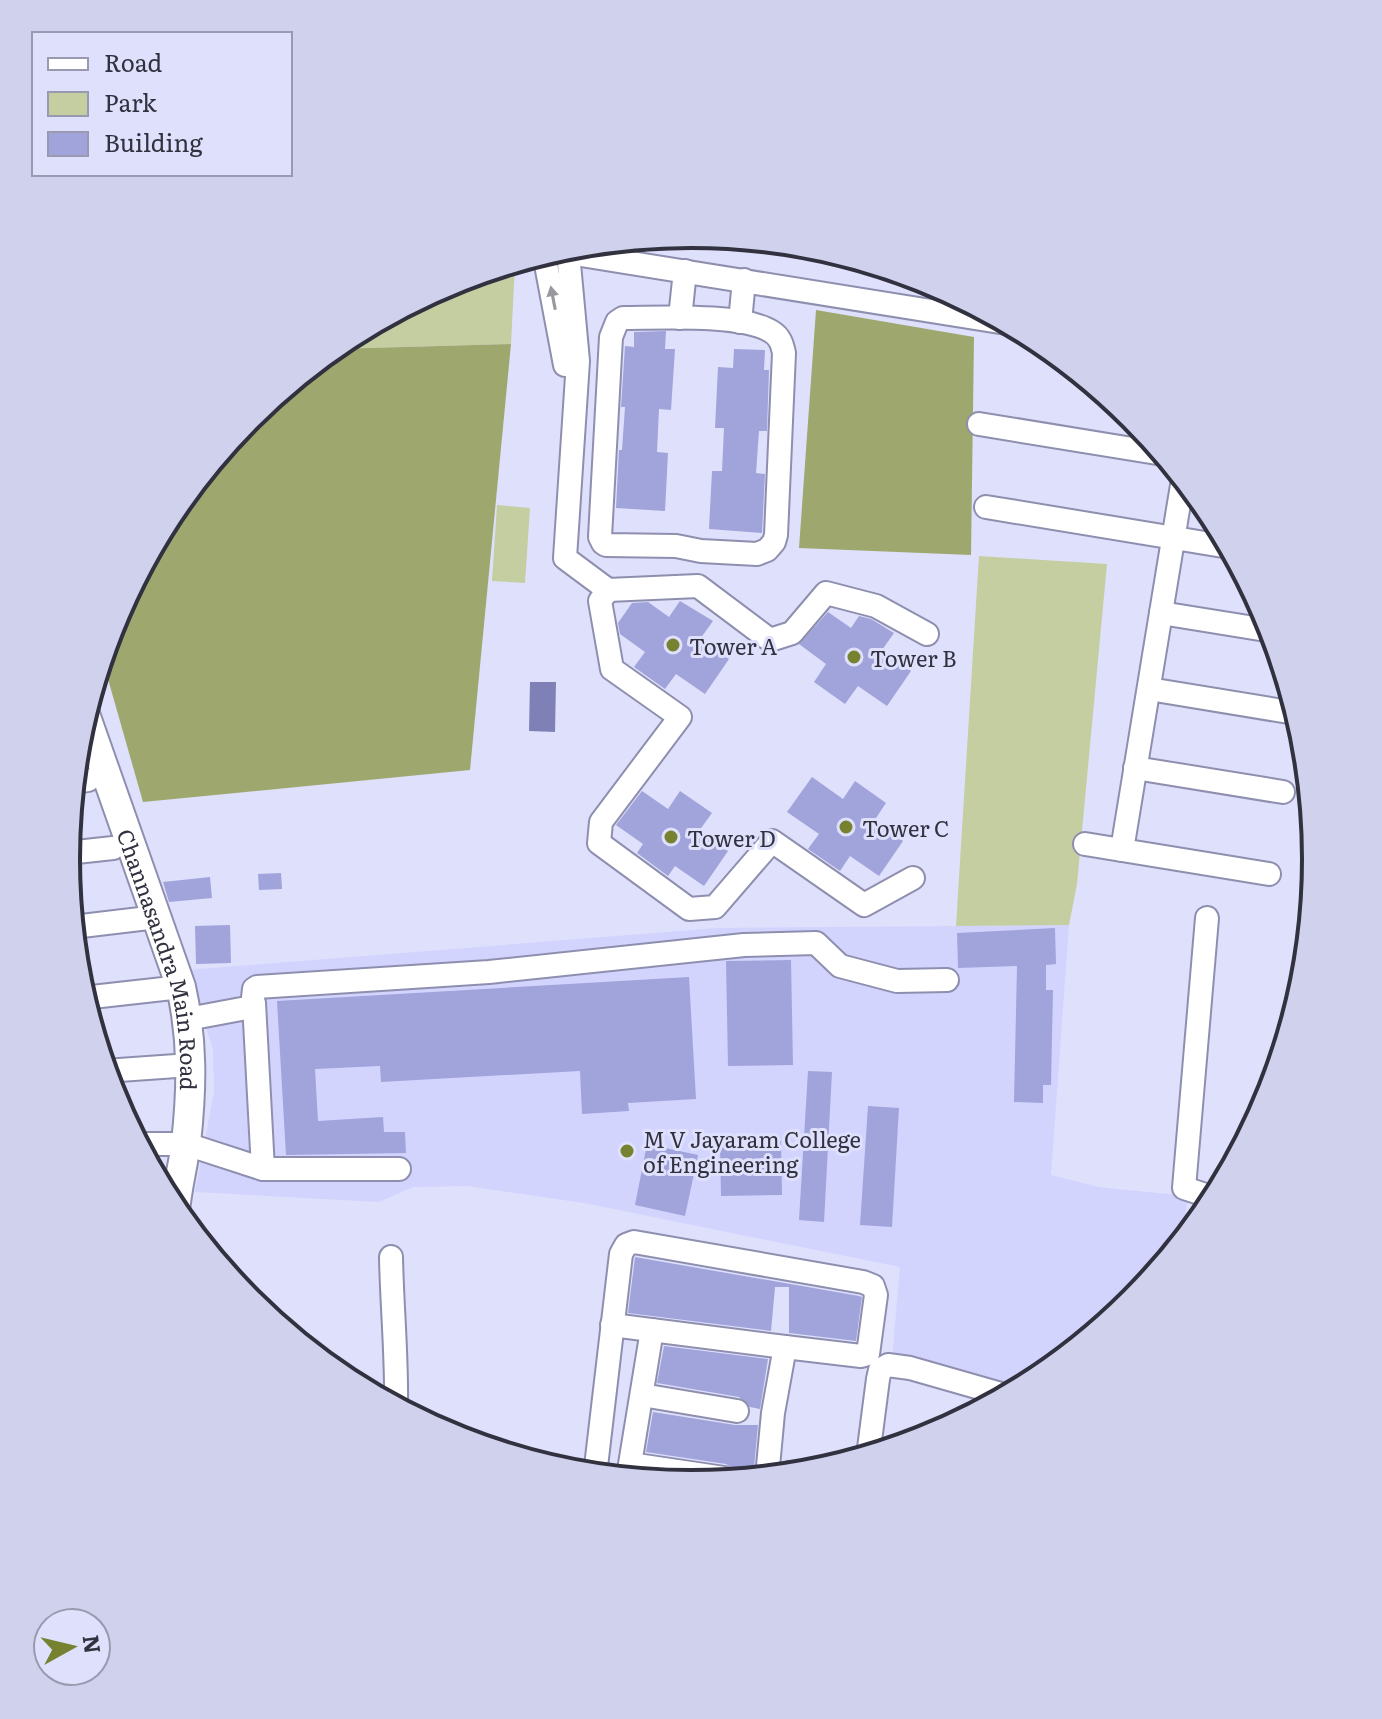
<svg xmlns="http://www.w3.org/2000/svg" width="1382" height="1719" font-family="Literata,serif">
<rect width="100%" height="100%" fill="#dee0fc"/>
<path fill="#d2d4fe" d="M1069 925 1051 1175 1098 1187 1188 1196 1181 1242 1133 1302 1038 1379 1018 1390 892 1359 900 1267 584 1203 467 1186 413 1187 379 1202 195 1192 214 1092 213 1049 187 970 717 928Z"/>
<g fill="#c5cea1">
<path d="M511 264 515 265 511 344 333 349 344 340 452 282Z"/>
<path d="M497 505 530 508 525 583 492 581Z"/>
<path d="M979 556 1107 564 1077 884 1069 925 956 926Z"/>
</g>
<g fill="#9ea86e">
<path d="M816 310 974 337 971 555 799 548Z"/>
<path d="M511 344 470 770 143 802 102 658 114 620 172 512 249 417 333 349Z"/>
</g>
<path fill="#7f81b6" d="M530 682H556L555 732 529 731Z"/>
<g fill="#a1a3db">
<path d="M666 331 665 349H675L671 410 659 409 657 452 668 453 665 511 616 508 619 450H622L625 407H621L625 346 634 347V332Z"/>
<path d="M734 349 765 350 764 370H769L767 431H759L756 473 765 474 762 533 709 529 712 471H722L724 428H715L718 367 733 368Z"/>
<path d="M680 601 713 621 700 639 729 659 705 694 676 674 665 689 634 667 645 652 620 634 618 623 632 603 648 602 669 617Z"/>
<path d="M828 612 851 628 859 616 871 619 894 633 882 650 911 671 887 706 858 686 845 704 814 682 826 664 799 644Z"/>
<path d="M812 777 843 799 855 781 886 803 874 821 903 841 879 876 850 856 840 871 808 849 819 834 787 812Z"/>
<path d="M642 791 668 809 680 791 712 813 699 831 728 851 704 886 675 866 668 876 637 853 643 844 616 825Z"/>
<path d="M281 873 282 889 259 890 258 874Z"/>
<path d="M210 877 212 898 169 902 163 882Z"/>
<path d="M230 925 231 963 196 964 195 926Z"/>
<path d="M1055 928 1056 964 1046 965V990H1053L1051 1085H1043V1103L1014 1102 1017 966 958 968 957 933Z"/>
<path d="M791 960 793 1065 728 1066 726 961Z"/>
<path d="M689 977 696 1099 628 1103 629 1111 582 1114 580 1071 381 1082 380 1066 315 1069 318 1121 383 1117 384 1132H405L406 1153 286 1155 277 1001Z"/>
<path d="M808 1071 832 1072 824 1222 799 1220Z"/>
<path d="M868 1106 899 1108 892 1227 860 1225Z"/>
<path d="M746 1141H781L782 1195 721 1196 720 1146H746Z"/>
<path d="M647 1144 698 1155 685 1216 635 1205Z"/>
<path d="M635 1257 859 1296 862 1297 856 1341 789 1333V1287H775L771 1331 628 1313Z"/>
<path d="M664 1346 768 1359 760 1409 750 1407 739 1397 657 1383Z"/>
<path d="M653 1412 735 1425H758L753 1478 738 1480 733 1468 726 1464 646 1452Z"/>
<path d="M786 1460 838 1464V1465L812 1473 785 1472Z"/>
</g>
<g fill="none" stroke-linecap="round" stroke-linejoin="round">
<defs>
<g id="minor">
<path d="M556 251 1006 323"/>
<path d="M568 253 578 361 565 558 608 590 698 586 770 640 792 633 826 593 876 606 927 634"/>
<path d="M544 254 565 365"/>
<path d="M623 318C659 318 743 313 772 332 780 337 782 344 784 353L776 535 774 542 767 550 757 554 701 551 676 546 606 545 603 543 600 537 611 337 617 322Z"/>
<path d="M680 318 685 271"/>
<path d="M740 322 744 280"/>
<path d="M979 424 1163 454"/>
<path d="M986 507 1229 547"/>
<path d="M608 590 600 601 612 669 680 717 601 822 599 843 689 909 715 907 772 841 864 905 913 878"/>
<path d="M1161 613 1272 631"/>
<path d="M1149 689 1295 713"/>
<path d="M1135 768 1283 792"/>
<path d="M74 782 88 780"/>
<path d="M1085 844 1269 874"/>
<path d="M1122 850 1183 479"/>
<path d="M67 853 113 848"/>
<path d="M1207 918 1184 1188 1215 1198"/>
<path d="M73 927 157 917"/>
<path d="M83 998 181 987"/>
<path d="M254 1003 263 1169"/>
<path d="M188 1019 252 1007 254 989 257 987 489 972 744 945 816 943 840 966 897 981 947 980"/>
<path d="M105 1071 176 1066"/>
<path d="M138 1144H186L263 1169H399"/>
<path d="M391 1257C392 1308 397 1357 396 1407"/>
<path d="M612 1325 785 1347"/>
<path d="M652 1330 630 1464 724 1478"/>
<path d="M642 1395 737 1411"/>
<path d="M868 1456 878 1379 880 1370 888 1365 910 1368 1008 1396"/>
<path d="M595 1475 621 1254 626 1245 634 1242 863 1282 873 1286 876 1295 868 1354 861 1356 785 1347 773 1413 767 1477"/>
</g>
<g id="major">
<path id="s1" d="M85 714 181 987C193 1041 192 1088 186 1143 183 1166 177 1188 175 1211"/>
</g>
</defs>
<use href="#minor" stroke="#8e8faf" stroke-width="26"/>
<use href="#major" stroke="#8e8faf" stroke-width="32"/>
<use href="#minor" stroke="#fff" stroke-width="22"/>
<use href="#major" stroke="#fff" stroke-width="28"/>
</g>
<defs><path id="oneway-solid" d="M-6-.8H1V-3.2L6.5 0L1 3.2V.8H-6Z" transform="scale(2)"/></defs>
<use fill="#98989f" href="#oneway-solid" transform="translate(553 298) rotate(-101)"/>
<g fill="#76822f" stroke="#dee0fc" stroke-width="3">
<circle cx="673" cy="645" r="8"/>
<circle cx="854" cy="657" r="8"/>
<circle cx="846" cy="827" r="8"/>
<circle cx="671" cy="837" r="8"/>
<circle cx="627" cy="1151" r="8"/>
</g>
<g text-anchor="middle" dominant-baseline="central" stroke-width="6" stroke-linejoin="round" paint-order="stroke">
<g font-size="22" fill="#31313f" stroke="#dee0fc" text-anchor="start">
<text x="689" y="645">Tower A</text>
<text x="870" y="657">Tower B</text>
<text x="862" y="827">Tower C</text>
<text x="687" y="837">Tower D</text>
<text x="643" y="1138">M V Jayaram College<tspan x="643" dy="25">of Engineering</tspan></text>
</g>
<g font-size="22" fill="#31313f" stroke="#dee0fc">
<text stroke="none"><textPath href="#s1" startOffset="258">Channasandra Main Road</textPath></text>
</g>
</g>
<path d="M0 0H1382V1719H0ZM80 859a611 611 0 1 1 1222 0a611 611 0 1 1-1222 0Z" fill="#d0d2ed" fill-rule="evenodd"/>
<path fill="none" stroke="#31313f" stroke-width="4" d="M80 859a611 611 0 1 1 1222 0a611 611 0 1 1-1222 0Z"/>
<rect x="32" y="32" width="260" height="144" fill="#dee0fc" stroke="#999ab0" stroke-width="2"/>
<rect x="48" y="58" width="40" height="12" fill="#ffffff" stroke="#999ab0" stroke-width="2"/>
<text x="104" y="72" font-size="24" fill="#31313f">Road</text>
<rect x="48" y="92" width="40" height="24" fill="#c5cea1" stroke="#999ab0" stroke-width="2"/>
<text x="104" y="112" font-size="24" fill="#31313f">Park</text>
<rect x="48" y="132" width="40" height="24" fill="#a1a3db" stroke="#999ab0" stroke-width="2"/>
<text x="104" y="152" font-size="24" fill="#31313f">Building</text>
<g transform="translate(72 1647) rotate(82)"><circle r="38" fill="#dee0fc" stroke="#999ab0" stroke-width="2"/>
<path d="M0-6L14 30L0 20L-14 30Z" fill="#76822f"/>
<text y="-12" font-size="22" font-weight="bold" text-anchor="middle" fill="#31313f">N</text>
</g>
</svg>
